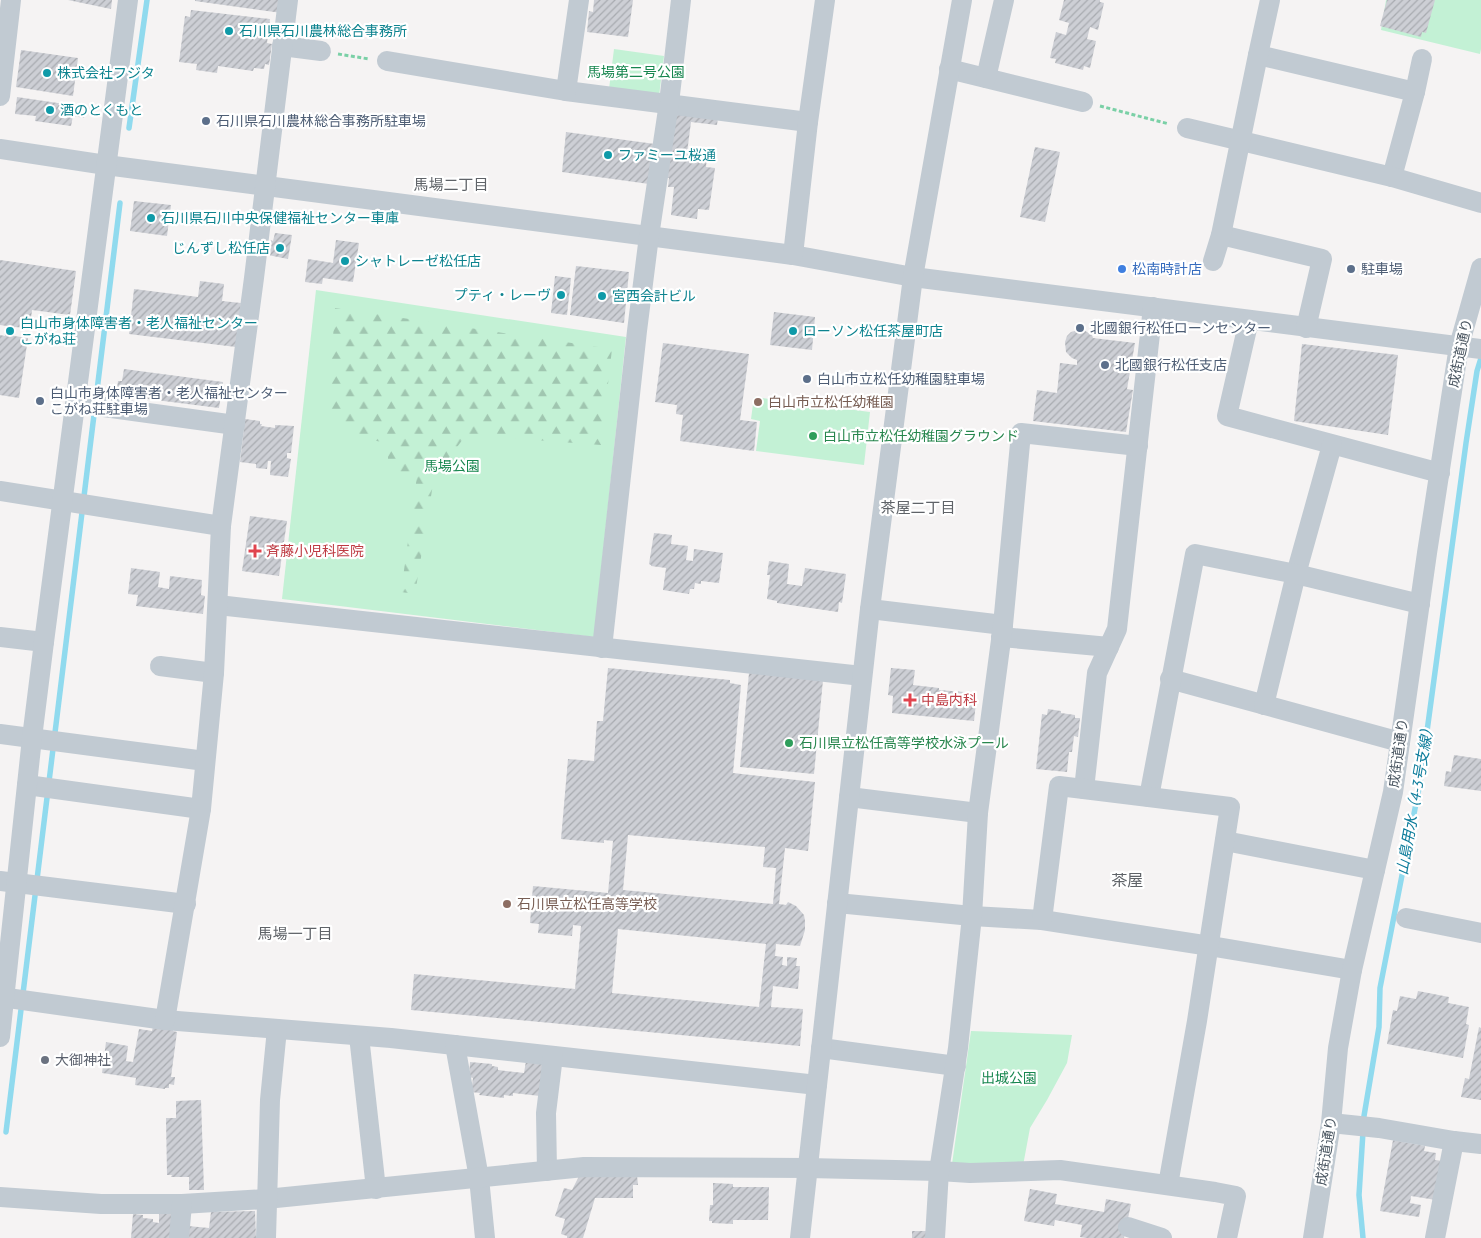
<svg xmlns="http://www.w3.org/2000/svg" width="1481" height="1238" font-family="'PT Sans','Noto Sans JP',sans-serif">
<defs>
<pattern id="forest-firs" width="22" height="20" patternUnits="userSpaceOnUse" patternTransform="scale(1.25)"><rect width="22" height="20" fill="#c3f1d5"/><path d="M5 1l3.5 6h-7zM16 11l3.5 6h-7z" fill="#a0c6b0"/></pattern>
<pattern id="building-hatch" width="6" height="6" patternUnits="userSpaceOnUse" patternTransform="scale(1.25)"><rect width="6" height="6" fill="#cdcfd5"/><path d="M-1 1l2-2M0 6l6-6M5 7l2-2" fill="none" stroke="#a8abb0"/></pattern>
</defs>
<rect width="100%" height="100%" fill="#f5f3f3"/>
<g fill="#c3f1d5">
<path d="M1386 0H1481V49L1480 54 1381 30Z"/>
<path d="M614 49 664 56 659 96 609 89Z"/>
<path d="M316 290 626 337 594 637 282 599Z"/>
<path d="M754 397 870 412 864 465 756 451 760 421 751 419Z"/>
<path d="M971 1031 1072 1035 1067 1063 1047 1100 1030 1128 1022 1171H951Z"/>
</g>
<path fill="url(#forest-firs)" d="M335 308 612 349 601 445 466 435 434 478 415 594 401 592 417 476 402 475 388 465V443L354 437 328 410Z"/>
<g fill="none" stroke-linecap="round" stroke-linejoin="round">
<g stroke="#90daee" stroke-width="5.5">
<path d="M129 128 147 0"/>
<path d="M6 1132 120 203"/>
<path d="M1363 1238 1359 1195 1364 1116 1379 1027 1380 988 1420 783 1466 443 1477 371 1481 358"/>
</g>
</g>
<g fill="url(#building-hatch)" fill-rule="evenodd">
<path d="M68 0H112L111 9Z"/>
<path d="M195 0H284L282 13 195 1Z"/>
<path d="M594 0H633L628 37 587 32 589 11 593 12Z"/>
<path d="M1064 0H1100V2L1104 3 1098 30 1090 27 1087 39 1096 41 1090 68 1084 66 1083 70 1055 63 1056 59 1050 58 1056 32 1066 35 1069 23 1059 20Z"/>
<path d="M1387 0H1435L1426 33 1422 32 1421 37 1380 26Z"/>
<path d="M191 10 270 19 267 43 272 44 269 65 265 64 264 69 254 68 253 71 218 66 217 73 196 70 197 64 179 62 185 16 190 17Z"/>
<path d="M21 50 78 58 73 96 16 87Z"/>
<path d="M17 97 85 107 84 118 73 116 71 126 35 121 36 116 15 114Z"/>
<path d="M676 104 719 110 717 125 691 122 687 153 707 156 706 167 715 168 709 210 698 209 697 219 671 215 674 187H668L669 178H667Z"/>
<path d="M566 132 655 144 649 184 562 172Z"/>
<path d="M1035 147 1060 152 1045 222 1020 217Z"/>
<path d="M134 201 171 205 167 236 130 231Z"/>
<path d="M275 233 292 235 288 259 268 255 271 240 273 241Z"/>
<path d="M336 240 359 243 353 282 323 278 322 284 305 282 308 259 333 263Z"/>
<path d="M0 260 76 271 70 315 32 310 30 327 26 326V328L15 327 14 336 28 338 19 398 0 395V335L5 336 7 326 0 325Z"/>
<path d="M576 266 629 272 624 323 570 315Z"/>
<path d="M555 276 571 278 567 315 551 313Z"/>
<path d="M200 281 224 284 222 301 241 303 236 347 129 334 134 289 198 297Z"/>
<path d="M774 312 815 317 812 350 770 345Z"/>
<path d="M1082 329 1092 335 1093 338 1135 343 1127 389 1133 390 1126 432 1033 421 1037 390 1057 393 1060 363 1077 365V360L1072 358 1066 352 1065 342 1067 336 1071 332Z"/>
<path d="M663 343 749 354 740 420 757 422 754 451 680 441 683 415 676 414 677 405 655 402Z"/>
<path d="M1302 344 1398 355 1388 435 1294 421Z"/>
<path d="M124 369 223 382 219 408 116 395 118 381H122Z"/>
<path d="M245 419 260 421V424H262L261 426 275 428V425L294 426 291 453H287V458L291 459 288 477 270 475 271 461H268L267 469 256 468V464L240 462Z"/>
<path d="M250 516 287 521 279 576 242 571Z"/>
<path d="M654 533 672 535 671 544 688 546 686 560 693 561 694 549 723 553 719 583 701 581V584L695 583 694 589H690L689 594 663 590 666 568 651 566V565L649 564Z"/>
<path d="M769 561 789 564 787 584 802 586 805 568 846 574 842 603 839 602 838 612 777 603V601L767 599 770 575H767Z"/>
<path d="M131 568 160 572 158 587 169 589 170 576 202 580 201 595 205 596 203 614 136 606 138 595 128 594Z"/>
<path d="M608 668 730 680V683L741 685 733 773 815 782 808 851 785 848 779 904 786 905 788 902 796 906 804 915 805 921V930L800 946 776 944 775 956 783 957 782 965 787 966V957L797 958 796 966H800L798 989 773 986 771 1007 803 1009 800 1046 411 1010 414 974 575 989 581 926 573 925 572 936 538 933 539 924 530 923 533 886 608 893 613 841 604 840V843L561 839 568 759 594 761 597 721H603ZM628 835 765 847 763 867 776 868 773 904 623 890ZM618 929 766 944 759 1007 612 993Z"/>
<path d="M891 668 915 670 913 685 939 688V690L977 693 974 721 892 713 893 696 888 695Z"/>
<path d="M749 673 823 680 814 774 740 767Z"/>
<path d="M1048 709 1061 711V713L1075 715V718H1080L1078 737 1074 736 1072 752H1069L1067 772 1036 769 1042 714 1047 715Z"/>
<path d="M1454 755 1481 759V791L1444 786 1446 771 1451 772Z"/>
<path d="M1418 991 1449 997 1448 1003 1469 1007 1466 1024 1469 1025 1463 1058 1387 1044 1393 1010 1397 1011 1400 996 1416 999Z"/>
<path d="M153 1026 173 1028V1031L177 1032 171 1077H175L174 1085 169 1084V1088H165V1089L135 1085 136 1078 102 1073 106 1042 128 1046 126 1061 133 1062 139 1029 152 1031Z"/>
<path d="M1479 1027 1481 1028V1100L1461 1097 1465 1078 1469 1079Z"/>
<path d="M526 1061 544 1064 540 1096 513 1093V1096L504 1095V1098L479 1095 480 1093 471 1092 473 1078 469 1077 470 1062 492 1064V1066L498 1067V1070L524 1073Z"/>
<path d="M201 1100 204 1190H189V1177H171L172 1175H167L166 1118H176V1101Z"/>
<path d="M1393 1140 1425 1146 1424 1151 1436 1153 1435 1160 1443 1161 1436 1200 1411 1196 1410 1203 1421 1205 1419 1217 1380 1211Z"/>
<path d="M637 1175 638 1185H633V1198H595L583 1238H567V1236L561 1234 565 1219 555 1216 564 1188 572 1190 579 1176Z"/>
<path d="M713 1183 733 1184V1187H769L768 1220H733V1224L712 1223V1221H709L710 1205H713Z"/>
<path d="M1030 1189 1057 1194 1055 1204 1104 1212 1106 1199 1131 1204 1124 1238H1086L1080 1237 1082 1225 1055 1220 1054 1226 1024 1221Z"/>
<path d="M255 1211 256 1238H187L188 1226 209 1228 211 1212Z"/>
<path d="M159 1212 175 1213 172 1238H131L133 1214 143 1215V1218L153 1219V1222L159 1223Z"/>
<rect x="912" y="1231" width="16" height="7"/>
</g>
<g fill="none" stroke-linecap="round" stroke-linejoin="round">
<g stroke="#7ad0a6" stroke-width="3" stroke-dasharray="4 2.5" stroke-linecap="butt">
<path d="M338 54 369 59"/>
<path d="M1100 106 1169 124"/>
</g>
<g stroke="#c1cad2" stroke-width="20">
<path d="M282 46 321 51"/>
<path d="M1258 55 1415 92 1392 177"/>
<path d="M387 61 566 91 808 122"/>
<path d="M949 69 1083 102"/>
<path d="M986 78 1004 0"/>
<path d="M566 91 579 0"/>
<path d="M1415 92 1422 59"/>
<path d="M0 96 11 0"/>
<path d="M1187 128 1392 177 1481 203"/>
<path d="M0 149 106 165 793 255 913 277 1481 349"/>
<path d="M1221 235 1322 259 1306 328"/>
<path d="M793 255 808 122 825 0"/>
<path d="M1213 261 1221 235 1258 55 1270 0"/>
<path d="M1249 320 1227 416 1440 473"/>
<path d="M75 403 235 425"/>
<path d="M0 491 221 526"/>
<path d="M218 605 862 676"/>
<path d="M870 609 1003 625"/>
<path d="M0 637 44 642"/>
<path d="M1001 637 1109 647"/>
<path d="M602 648 637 331 649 236 669 103 681 0"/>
<path d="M160 666 214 673"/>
<path d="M1170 679 1400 742"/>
<path d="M1264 705 1296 574 1332 445"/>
<path d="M0 734 205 761"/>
<path d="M27 785 201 809"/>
<path d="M1084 789 1097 673 1117 629 1153 307"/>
<path d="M849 797 978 813"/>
<path d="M1149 797 1195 554 1296 574 1420 604"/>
<path d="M1225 841 1375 870"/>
<path d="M0 881 186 904"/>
<path d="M837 903 972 916 1042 920 1210 946 1352 970"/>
<path d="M1406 918 1481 933"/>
<path d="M1042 920 1059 786 1230 807 1197 1021 1168 1185"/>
<path d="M0 997 165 1020 391 1038 817 1085"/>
<path d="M165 1020 201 809 214 673 221 526 254 278 288 0"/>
<path d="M359 1036 376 1189"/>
<path d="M0 1037 32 738 44 642 128 0"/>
<path d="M455 1045 479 1178 485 1238"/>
<path d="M821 1048 956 1066"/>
<path d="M1331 1123 1379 1128 1454 1141 1481 1144"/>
<path d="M547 1171 546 1113 553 1056"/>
<path d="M0 1197 101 1204H182L266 1199 584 1167 808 1168 939 1171 970 1173 1060 1170 1215 1192 1236 1196 1227 1238"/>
<path d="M1128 1227 1162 1238"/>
<path d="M179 1238 182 1204"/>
<path d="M266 1238 270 1100 277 1029"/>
<path d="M800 1238 870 609 913 277 962 0"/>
<path d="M935 1238 939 1171 958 1048 972 916 978 813 1003 625 1021 433 1138 446"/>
<path d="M1313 1238 1331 1123 1338 1048 1352 970 1393 792 1427 553 1459 346 1481 268"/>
<path d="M1435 1238 1454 1141"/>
</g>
</g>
<g fill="#0f9aa8" stroke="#fff" stroke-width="2">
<circle cx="229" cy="31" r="5"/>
<circle cx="47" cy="73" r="5"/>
<circle cx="50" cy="110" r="5"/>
<circle cx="608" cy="155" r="5"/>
<circle cx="151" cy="218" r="5"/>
<circle cx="280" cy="248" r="5"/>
<circle cx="345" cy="261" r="5"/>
<circle cx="561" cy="295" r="5"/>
<circle cx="602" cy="296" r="5"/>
<circle cx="10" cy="331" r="5"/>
<circle cx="793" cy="331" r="5"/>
</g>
<g fill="#5c6f8a" stroke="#fff" stroke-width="2">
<circle cx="206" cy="121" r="5"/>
<circle cx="1351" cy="269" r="5"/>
<circle cx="1080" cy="328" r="5"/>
<circle cx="1105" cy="365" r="5"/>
<circle cx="807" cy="379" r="5"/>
<circle cx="40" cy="401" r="5"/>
</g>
<circle fill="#3f7fe0" stroke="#fff" stroke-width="2" cx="1122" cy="269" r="5"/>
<g fill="#8d6e63" stroke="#fff" stroke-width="2">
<circle cx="758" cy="402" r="5"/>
<circle cx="507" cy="904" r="5"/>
</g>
<g fill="#2e9e5b" stroke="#fff" stroke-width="2">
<circle cx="813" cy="436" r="5"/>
<circle cx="789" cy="743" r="5"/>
</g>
<g fill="#e0444e" stroke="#fff" stroke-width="2">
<path d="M252.5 543.5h5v5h5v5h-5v5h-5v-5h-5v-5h5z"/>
<path d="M907.5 692.5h5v5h5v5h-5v5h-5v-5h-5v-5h5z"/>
</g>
<circle fill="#6b7280" stroke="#fff" stroke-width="2" cx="45" cy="1060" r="5"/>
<g text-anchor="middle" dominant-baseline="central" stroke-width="4.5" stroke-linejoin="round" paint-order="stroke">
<g font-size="14" fill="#0d838f" stroke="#fff" text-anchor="start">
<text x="239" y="31">石川県石川農林総合事務所</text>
<text x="57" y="73">株式会社フジタ</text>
<text x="60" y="110">酒のとくもと</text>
<text x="618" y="155">ファミーユ桜通</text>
<text x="161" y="218">石川県石川中央保健福祉センター車庫</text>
<text x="270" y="248" text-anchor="end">じんずし松任店</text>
<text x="355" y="261">シャトレーゼ松任店</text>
<text x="551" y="295" text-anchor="end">プティ・レーヴ</text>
<text x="612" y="296">宮西会計ビル</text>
<text x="20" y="323">白山市身体障害者・老人福祉センター<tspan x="20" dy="16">こがね荘</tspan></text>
<text x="803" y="331">ローソン松任茶屋町店</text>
</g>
<g font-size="14" fill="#17864f" stroke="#fff">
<text x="636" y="72">馬場第二号公園</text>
<text x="452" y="466">馬場公園</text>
<text x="1009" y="1078">出城公園</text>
</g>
<g font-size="14" fill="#4e5e75" stroke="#fff" text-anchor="start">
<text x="216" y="121">石川県石川農林総合事務所駐車場</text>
<text x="1361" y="269">駐車場</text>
<text x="1090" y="328">北國銀行松任ローンセンター</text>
<text x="1115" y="365">北國銀行松任支店</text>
<text x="817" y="379">白山市立松任幼稚園駐車場</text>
<text x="50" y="393">白山市身体障害者・老人福祉センター<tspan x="50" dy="16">こがね荘駐車場</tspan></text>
</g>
<g font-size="14" fill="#366cbe" stroke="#fff" text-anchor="start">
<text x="1132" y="269">松南時計店</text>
</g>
<g font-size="14" fill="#4a5661" stroke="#fff">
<text transform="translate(1460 353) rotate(-78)">成街道通り</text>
<text transform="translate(1398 753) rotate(-82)">成街道通り</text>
<text transform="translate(1326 1151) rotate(-81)">成街道通り</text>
</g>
<g font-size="14" fill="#785e54" stroke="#fff" text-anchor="start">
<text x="768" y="402">白山市立松任幼稚園</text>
<text x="517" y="904">石川県立松任高等学校</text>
</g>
<g font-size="14" fill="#27864d" stroke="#fff" text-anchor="start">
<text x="823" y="436">白山市立松任幼稚園グラウンド</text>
<text x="799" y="743">石川県立松任高等学校水泳プール</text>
</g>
<g font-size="14" fill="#be3a42" stroke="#fff" text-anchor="start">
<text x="266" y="551">斉藤小児科医院</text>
<text x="921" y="700">中島内科</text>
</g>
<g font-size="14" fill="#5b616d" stroke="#fff" text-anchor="start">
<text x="55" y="1060">大御神社</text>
</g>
<g font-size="15" fill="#5f6368" stroke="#fff">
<text x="451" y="184">馬場二丁目</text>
<text x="918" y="507">茶屋二丁目</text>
<text x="295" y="933">馬場一丁目</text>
</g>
<g font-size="15" font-style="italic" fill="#0c7c9b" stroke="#fff">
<text transform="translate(1415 798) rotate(-80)">山島用水（4-3号支線）</text>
</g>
<g font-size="16" fill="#5f6368" stroke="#fff">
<text x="1127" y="880">茶屋</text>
</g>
</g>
</svg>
